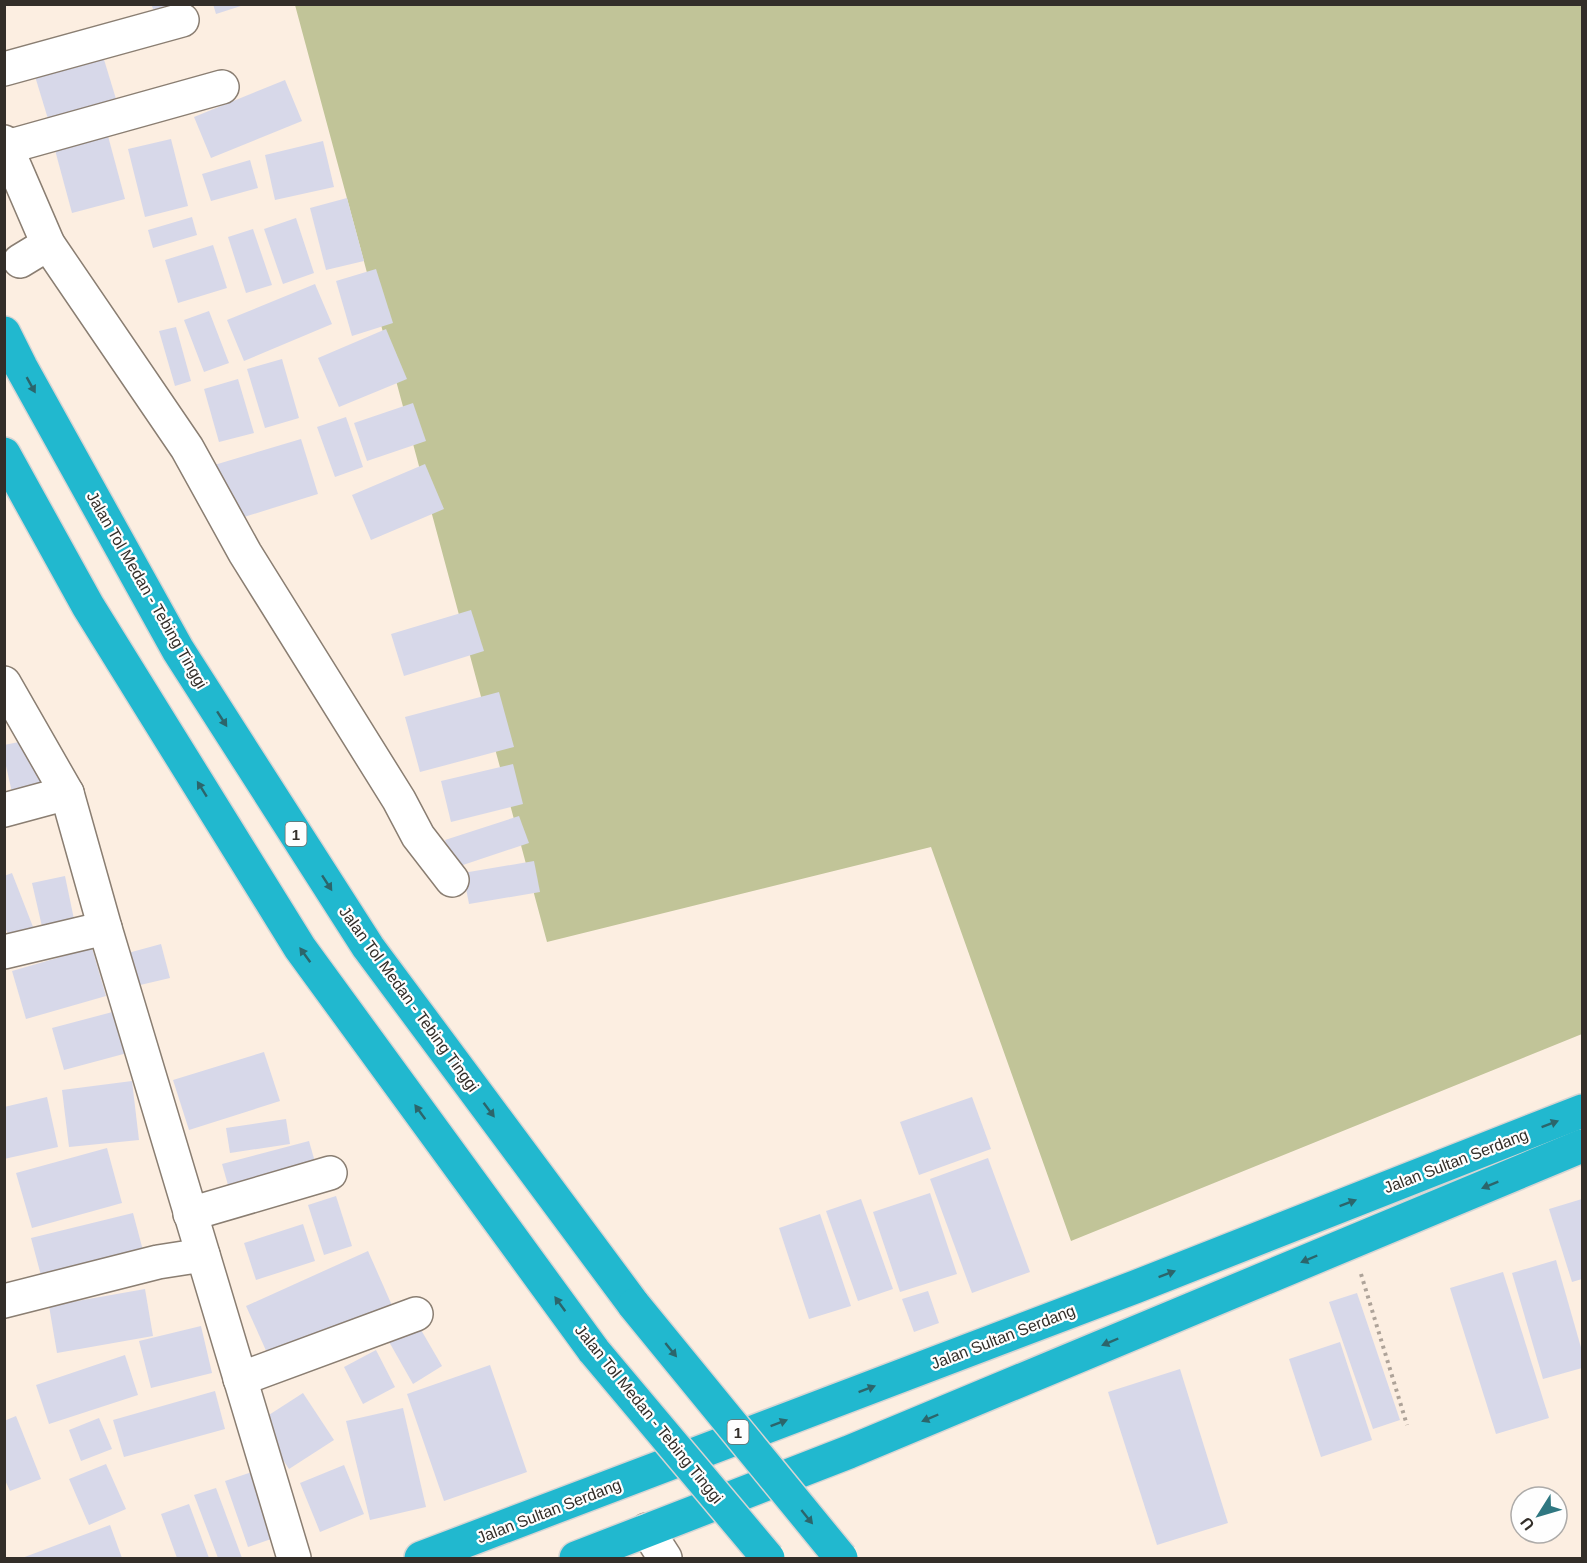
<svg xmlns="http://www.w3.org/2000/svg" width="1587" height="1563" font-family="Helvetica,sans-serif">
<rect width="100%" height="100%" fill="#fceee1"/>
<path fill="#c1c498" d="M295 5H1582V1034L1071 1241 931 847 547 942Z"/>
<g fill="#d7d8e9">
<path d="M151 4H173L155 13Z"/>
<path d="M213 4H244V5L216 14Z"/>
<path d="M102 53 120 112 52 132 34 73Z"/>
<path d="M285 80 302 121 211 158 194 117Z"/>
<path d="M108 136 125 199 72 213 55 150Z"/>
<path d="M171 139 188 206 145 217 128 149Z"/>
<path d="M323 141 334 187 275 200 265 155Z"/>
<path d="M250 160 258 188 211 201 202 174Z"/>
<path d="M347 198 364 261 326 270 310 208Z"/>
<path d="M192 217 197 235 153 248 148 230Z"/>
<path d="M296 218 314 273 283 284 264 229Z"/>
<path d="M253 229 272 285 246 293 228 237Z"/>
<path d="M213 245 227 288 178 303 165 260Z"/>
<path d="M376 269 393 323 352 336 336 281Z"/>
<path d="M315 284 332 324 244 361 227 320Z"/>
<path d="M209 311 229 363 204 372 184 320Z"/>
<path d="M176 327 191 381 175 386 159 331Z"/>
<path d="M386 329 407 379 339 407 318 358Z"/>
<path d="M282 359 299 418 265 428 247 369Z"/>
<path d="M238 379 254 433 219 442 204 389Z"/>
<path d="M413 403 426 441 367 461 354 423Z"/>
<path d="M346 417 363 467 335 477 317 427Z"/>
<path d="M301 439 318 494 228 522 211 466Z"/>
<path d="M425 464 444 509 371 540 352 495Z"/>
<path d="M471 610 484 651 404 676 391 634Z"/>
<path d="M499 692 514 747 420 772 405 717Z"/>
<path d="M34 739 45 790 13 797 4 757V745Z"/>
<path d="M513 764 523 804 451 822 441 781Z"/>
<path d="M519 816 529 843 454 868 445 840Z"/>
<path d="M534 861 540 892 469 904 463 873Z"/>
<path d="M12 873 35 932 11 941 4 925V876Z"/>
<path d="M65 876 75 924 43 931 32 883Z"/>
<path d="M161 944 170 978 136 986 128 953Z"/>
<path d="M92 948 106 996 26 1019 12 971Z"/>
<path d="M120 1010 131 1052 64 1070 52 1028Z"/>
<path d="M264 1052 280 1101 189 1130 173 1080Z"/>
<path d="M132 1081 139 1140 69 1147 62 1090Z"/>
<path d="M47 1097 58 1147 4 1159V1107Z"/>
<path d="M972 1097 991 1149 919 1175 900 1122Z"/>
<path d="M286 1119 290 1144 230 1153 226 1128Z"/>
<path d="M309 1141 317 1169 230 1192 222 1164Z"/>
<path d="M107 1148 122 1203 32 1228 16 1173Z"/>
<path d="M988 1158 1030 1272 972 1293 930 1179Z"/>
<path d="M930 1193 957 1274 900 1292 873 1212Z"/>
<path d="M336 1196 352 1246 324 1255 308 1205Z"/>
<path d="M861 1199 893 1289 858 1301 826 1211Z"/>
<path d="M1582 1199V1279L1572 1282 1549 1209Z"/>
<path d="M133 1213 145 1258 43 1283 31 1238Z"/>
<path d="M820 1214 851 1306 809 1319 779 1228Z"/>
<path d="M303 1224 315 1261 256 1280 244 1243Z"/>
<path d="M368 1251 394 1310 272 1364 246 1306Z"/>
<path d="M1556 1260 1582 1351V1368L1543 1379 1512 1273Z"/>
<path d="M1503 1272 1549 1418 1496 1434 1450 1288Z"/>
<path d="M145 1289 153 1336 57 1353 49 1306Z"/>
<path d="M928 1291 939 1323 914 1332 902 1299Z"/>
<path d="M1357 1293 1400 1420 1373 1429 1329 1302Z"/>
<path d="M417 1323 442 1366 413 1384 388 1340Z"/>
<path d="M201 1326 212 1373 151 1388 139 1341Z"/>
<path d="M1340 1342 1372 1440 1321 1457 1289 1359Z"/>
<path d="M376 1350 395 1387 363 1404 344 1367Z"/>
<path d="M125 1355 138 1395 49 1424 36 1385Z"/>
<path d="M490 1365 527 1472 444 1501 407 1394Z"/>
<path d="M1180 1369 1228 1523 1157 1545 1108 1392Z"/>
<path d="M215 1391 225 1429 124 1457 113 1420Z"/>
<path d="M303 1393 334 1440 289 1469 258 1422Z"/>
<path d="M403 1408 426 1507 370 1520 346 1421Z"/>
<path d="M16 1416 41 1479 10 1491 4 1478V1421Z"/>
<path d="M99 1418 112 1449 81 1461 69 1430Z"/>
<path d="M106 1464 126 1509 89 1525 69 1479Z"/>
<path d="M344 1465 364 1514 320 1532 300 1483Z"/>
<path d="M252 1472 274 1538 248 1547 225 1481Z"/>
<path d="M216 1488 242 1558H218L194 1495Z"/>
<path d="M189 1504 209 1558H177L161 1514Z"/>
<path d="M110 1525 122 1558H22Z"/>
</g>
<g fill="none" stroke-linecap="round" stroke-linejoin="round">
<defs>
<g id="minor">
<path d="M4 69 182 20"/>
<path d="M4 142 48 244 187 448 245 553 399 800 418 836 452 880"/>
<path d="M7 147 222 87"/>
<path d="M20 261 48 244"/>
<path d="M4 683 67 793 105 928 294 1558"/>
<path d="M4 810 67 793"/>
<path d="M4 952 105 928"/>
<path d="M190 1214 330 1173"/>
<path d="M4 1301 158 1262 203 1255"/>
<path d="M240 1379 416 1314"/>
<path d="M647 1530 665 1558"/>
</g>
<g id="highway">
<path d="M4 333 21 367 178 650 368 947 634 1305"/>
<path d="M4 454 88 606 300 948 594 1351"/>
<path d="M421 1558 1135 1287 1582 1111"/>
<path d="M576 1558 849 1452 1582 1146"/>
</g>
</defs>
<use href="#minor" stroke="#8a7e72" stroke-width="36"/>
<use href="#highway" stroke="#d6d5d4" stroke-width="36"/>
<path stroke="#aea399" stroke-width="4" stroke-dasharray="3 4.5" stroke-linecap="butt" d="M1361 1274 1407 1425"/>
<use href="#minor" stroke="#fff" stroke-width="33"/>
<use href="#highway" stroke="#21b8cf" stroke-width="33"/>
<defs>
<g id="highway-bridge">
<path d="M634 1305 841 1558"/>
<path d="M594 1351 768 1558"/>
</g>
</defs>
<use href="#highway-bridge" stroke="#d6d5d4" stroke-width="36" stroke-linecap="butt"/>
<use href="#highway-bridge" stroke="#21b8cf" stroke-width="33"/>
</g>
<defs><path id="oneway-solid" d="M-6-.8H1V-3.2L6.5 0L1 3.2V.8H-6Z" transform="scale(1.5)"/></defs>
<g fill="#2c656b">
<use href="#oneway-solid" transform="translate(31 385) rotate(61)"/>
<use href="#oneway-solid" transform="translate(222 719) rotate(57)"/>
<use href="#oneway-solid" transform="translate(202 789) rotate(-122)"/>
<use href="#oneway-solid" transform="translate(327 883) rotate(57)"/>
<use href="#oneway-solid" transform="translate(305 955) rotate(-126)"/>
<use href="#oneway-solid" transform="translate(489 1110) rotate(53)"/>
<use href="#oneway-solid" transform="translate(420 1112) rotate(-126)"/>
<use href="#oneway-solid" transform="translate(1550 1124) rotate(-21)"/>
<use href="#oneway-solid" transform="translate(1490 1185) rotate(158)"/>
<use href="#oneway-solid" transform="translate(1348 1203) rotate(-21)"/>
<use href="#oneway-solid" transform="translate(1309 1259) rotate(157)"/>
<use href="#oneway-solid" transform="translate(1167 1274) rotate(-21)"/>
<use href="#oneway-solid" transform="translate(560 1304) rotate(-126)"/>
<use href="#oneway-solid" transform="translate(1110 1342) rotate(157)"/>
<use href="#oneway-solid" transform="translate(671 1350) rotate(51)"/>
<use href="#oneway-solid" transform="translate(867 1389) rotate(-21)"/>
<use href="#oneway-solid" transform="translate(930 1418) rotate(157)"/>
<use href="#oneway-solid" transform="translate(779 1423) rotate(-21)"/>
<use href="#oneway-solid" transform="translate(807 1517) rotate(51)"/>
</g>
<g text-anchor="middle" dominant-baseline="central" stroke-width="4.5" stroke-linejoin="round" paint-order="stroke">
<g fill="#fefefe" stroke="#706c69" stroke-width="1.5">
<rect x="285.5" y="822" width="21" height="24" rx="4.5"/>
<rect x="727.5" y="1420" width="21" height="24" rx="4.5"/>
</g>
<g font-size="15" font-weight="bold" fill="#332e29">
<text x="296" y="834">1</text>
<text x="738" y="1432">1</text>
</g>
<g font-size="16" fill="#332e29" stroke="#fefefe">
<text transform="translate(147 590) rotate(60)">Jalan Tol Medan - Tebing Tinggi</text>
<text transform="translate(409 999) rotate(54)">Jalan Tol Medan - Tebing Tinggi</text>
<text transform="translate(1456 1161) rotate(-21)">Jalan Sultan Serdang</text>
<text transform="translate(1003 1337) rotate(-21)">Jalan Sultan Serdang</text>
<text transform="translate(649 1414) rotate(51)">Jalan Tol Medan - Tebing Tinggi</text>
<text transform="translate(549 1511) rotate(-21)">Jalan Sultan Serdang</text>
</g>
</g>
<rect width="1587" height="1563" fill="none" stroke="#332e29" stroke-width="12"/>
<g transform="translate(1539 1515) rotate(233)"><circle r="28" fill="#fefefe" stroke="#adaba9" stroke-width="1.5"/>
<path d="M0-4.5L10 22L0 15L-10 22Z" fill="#2f7781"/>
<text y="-9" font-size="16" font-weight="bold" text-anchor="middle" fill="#332e29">U</text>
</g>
</svg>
